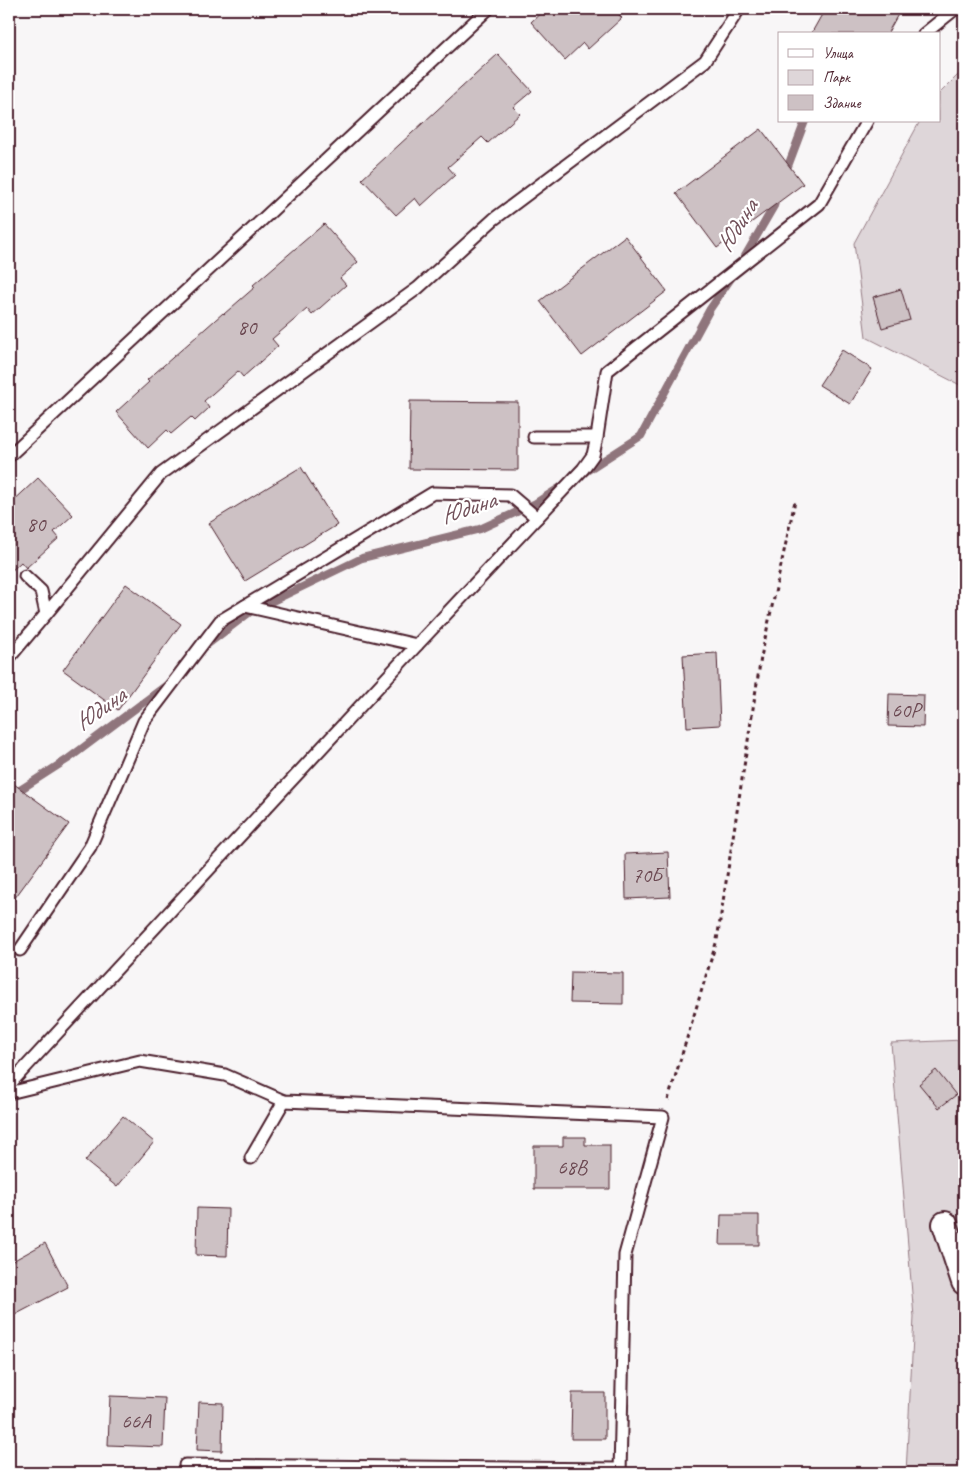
<svg xmlns="http://www.w3.org/2000/svg" width="973" height="1482" font-family="Caveat,sans-serif">
<rect width="100%" height="100%" fill="#f8f6f7"/>
<filter id="ink" filterUnits="userSpaceOnUse"><feTurbulence type="fractalNoise" baseFrequency=".02" numOctaves="2"/><feDisplacementMap in="SourceGraphic" scale="10" xChannelSelector="R" yChannelSelector="G"/><feConvolveMatrix kernelMatrix="1 2 1 2 8 2 1 2 1" color-interpolation-filters="sRGB"/></filter>
<g filter="url(#ink)">
<g fill="#ded6d9" stroke="#947a82">
<path d="M964 69V387L866 337 854 243 920 121H939V94Z"/>
<path d="M964 1040V1473H906L914 1317 891 1043Z"/>
</g>
<g fill="none" stroke-linecap="round" stroke-linejoin="round">
<g stroke="#8f747b" stroke-width="8">
<path d="M785 174 805 121"/>
<path d="M741 263 774 206 777 196"/>
<path d="M582 474 641 436 710 309 732 277"/>
<path d="M204 647 250 612 362 558 480 529 534 504 562 486"/>
<path d="M9 797 68 759 168 684"/>
</g>
</g>
<g fill="#cdc1c4" stroke="#4a1f2b">
<path d="M545 9H620L616 12 622 18 588 49 583 43 565 60 531 22Z"/>
<path d="M825 9H901L887 34H811Z"/>
<path d="M498 54 532 91 513 107 520 114 488 143 482 137 448 167 455 175 421 206 415 198 396 215 362 179Z"/>
<path d="M761 129 803 184 717 248 676 193Z"/>
<path d="M324 224 358 262 340 278 346 285 312 315 307 309 272 339 278 346 243 377 238 371 204 401 209 408 195 421 191 417 171 434 167 430 148 448 116 412 149 382 147 380 223 313 224 314 255 287 253 285Z"/>
<path d="M625 236 667 291 582 356 540 301Z"/>
<path d="M901 289 910 320 882 328 873 297Z"/>
<path d="M842 350 872 369 850 404 819 385Z"/>
<path d="M410 401 518 402V470L409 469Z"/>
<path d="M301 467 337 525 245 581 209 523Z"/>
<path d="M38 478 73 515 54 532 59 538 26 568 21 562 9 573V505Z"/>
<path d="M126 584 181 624 118 710 63 670Z"/>
<path d="M717 653 720 725 687 727 683 655Z"/>
<path d="M889 694 924 695 923 727 888 726Z"/>
<path d="M14 784 69 824 9 906V791Z"/>
<path d="M668 852 670 897 626 899 625 854Z"/>
<path d="M571 972 623 973V1004L570 1003Z"/>
<path d="M936 1070 956 1095 939 1108 919 1084Z"/>
<path d="M123 1116 154 1142 117 1187 85 1161Z"/>
<path d="M563 1137H585V1145H610V1189H534V1146H563Z"/>
<path d="M197 1208 228 1209 227 1256 196 1255Z"/>
<path d="M721 1215H759V1245H720Z"/>
<path d="M45 1243 68 1287 9 1318V1263Z"/>
<path d="M572 1393H605V1439H571Z"/>
<path d="M110 1396 165 1398 163 1447 108 1445Z"/>
<path d="M199 1402 223 1403 222 1451 197 1450Z"/>
</g>
<g fill="none" stroke-linecap="round" stroke-linejoin="round">
<defs>
<g id="service">
<path d="M924 34 955 9"/>
<path d="M534 437H597"/>
<path d="M9 456 488 9"/>
<path d="M245 606 417 645"/>
<path d="M46 614 161 474 418 288 494 219 705 61 739 9"/>
<path d="M9 658 46 614 41 591 25 576"/>
<path d="M20 950 90 847 144 721 220 621 433 493 510 495 537 518"/>
<path d="M9 1085 417 645 583 469 593 455 597 437 607 371 819 204 867 121"/>
<path d="M9 1093 140 1061 225 1075 284 1101 663 1117 625 1255 620 1473"/>
<path d="M251 1158 284 1101"/>
<path d="M185 1465 620 1469"/>
</g>
<path id="minor" d="M945 1224 964 1282"/>
</defs>
<use href="#service" stroke="#4a1f2b" stroke-width="15"/>
<use href="#minor" stroke="#4a1f2b" stroke-width="28"/>
<path stroke="#4a1f2b" stroke-width="3" stroke-dasharray="4 4" stroke-linecap="butt" d="M668 1100 717 940 761 657 795 501"/>
<use href="#service" stroke="#fff" stroke-width="11"/>
<use href="#minor" stroke="#fff" stroke-width="24"/>
</g>
</g>
<g text-anchor="middle" dominant-baseline="central" stroke-width="4.5" stroke-linejoin="round" paint-order="stroke">
<g font-size="21" fill="#6b4851">
<text x="247" y="327">80</text>
<text x="36" y="524">80</text>
<text x="906" y="710">60Р</text>
<text x="647" y="875">70Б</text>
<text x="572" y="1167">68В</text>
<text x="136" y="1421">66А</text>
</g>
<g font-size="25" font-style="italic" fill="#72515a" stroke="#fff">
<text transform="translate(737 226) rotate(-59)">Юдина</text>
<text transform="translate(468 508) rotate(-19)">Юдина</text>
<text transform="translate(100 709) rotate(-36)">Юдина</text>
</g>
</g>
<rect width="973" height="1482" fill="none" stroke="#fff" stroke-width="30"/>
<rect x="15" y="15" width="943" height="1452" fill="none" stroke="#4a1f2b" stroke-width="2" filter="url(#ink)"/>
<rect x="778" y="32" width="162" height="90" fill="#ffffff" stroke="#b7a5aa"/>
<rect x="788" y="49" width="25" height="8" fill="#ffffff" stroke="#b7a5aa"/>
<text x="823" y="58" font-size="15" fill="#4a1f2b">Улица</text>
<rect x="788" y="70" width="25" height="15" fill="#ded6d9" stroke="#b7a5aa"/>
<text x="823" y="82" font-size="15" fill="#4a1f2b">Парк</text>
<rect x="788" y="95" width="25" height="15" fill="#cdc1c4" stroke="#b7a5aa"/>
<text x="823" y="108" font-size="15" fill="#4a1f2b">Здание</text>
</svg>
